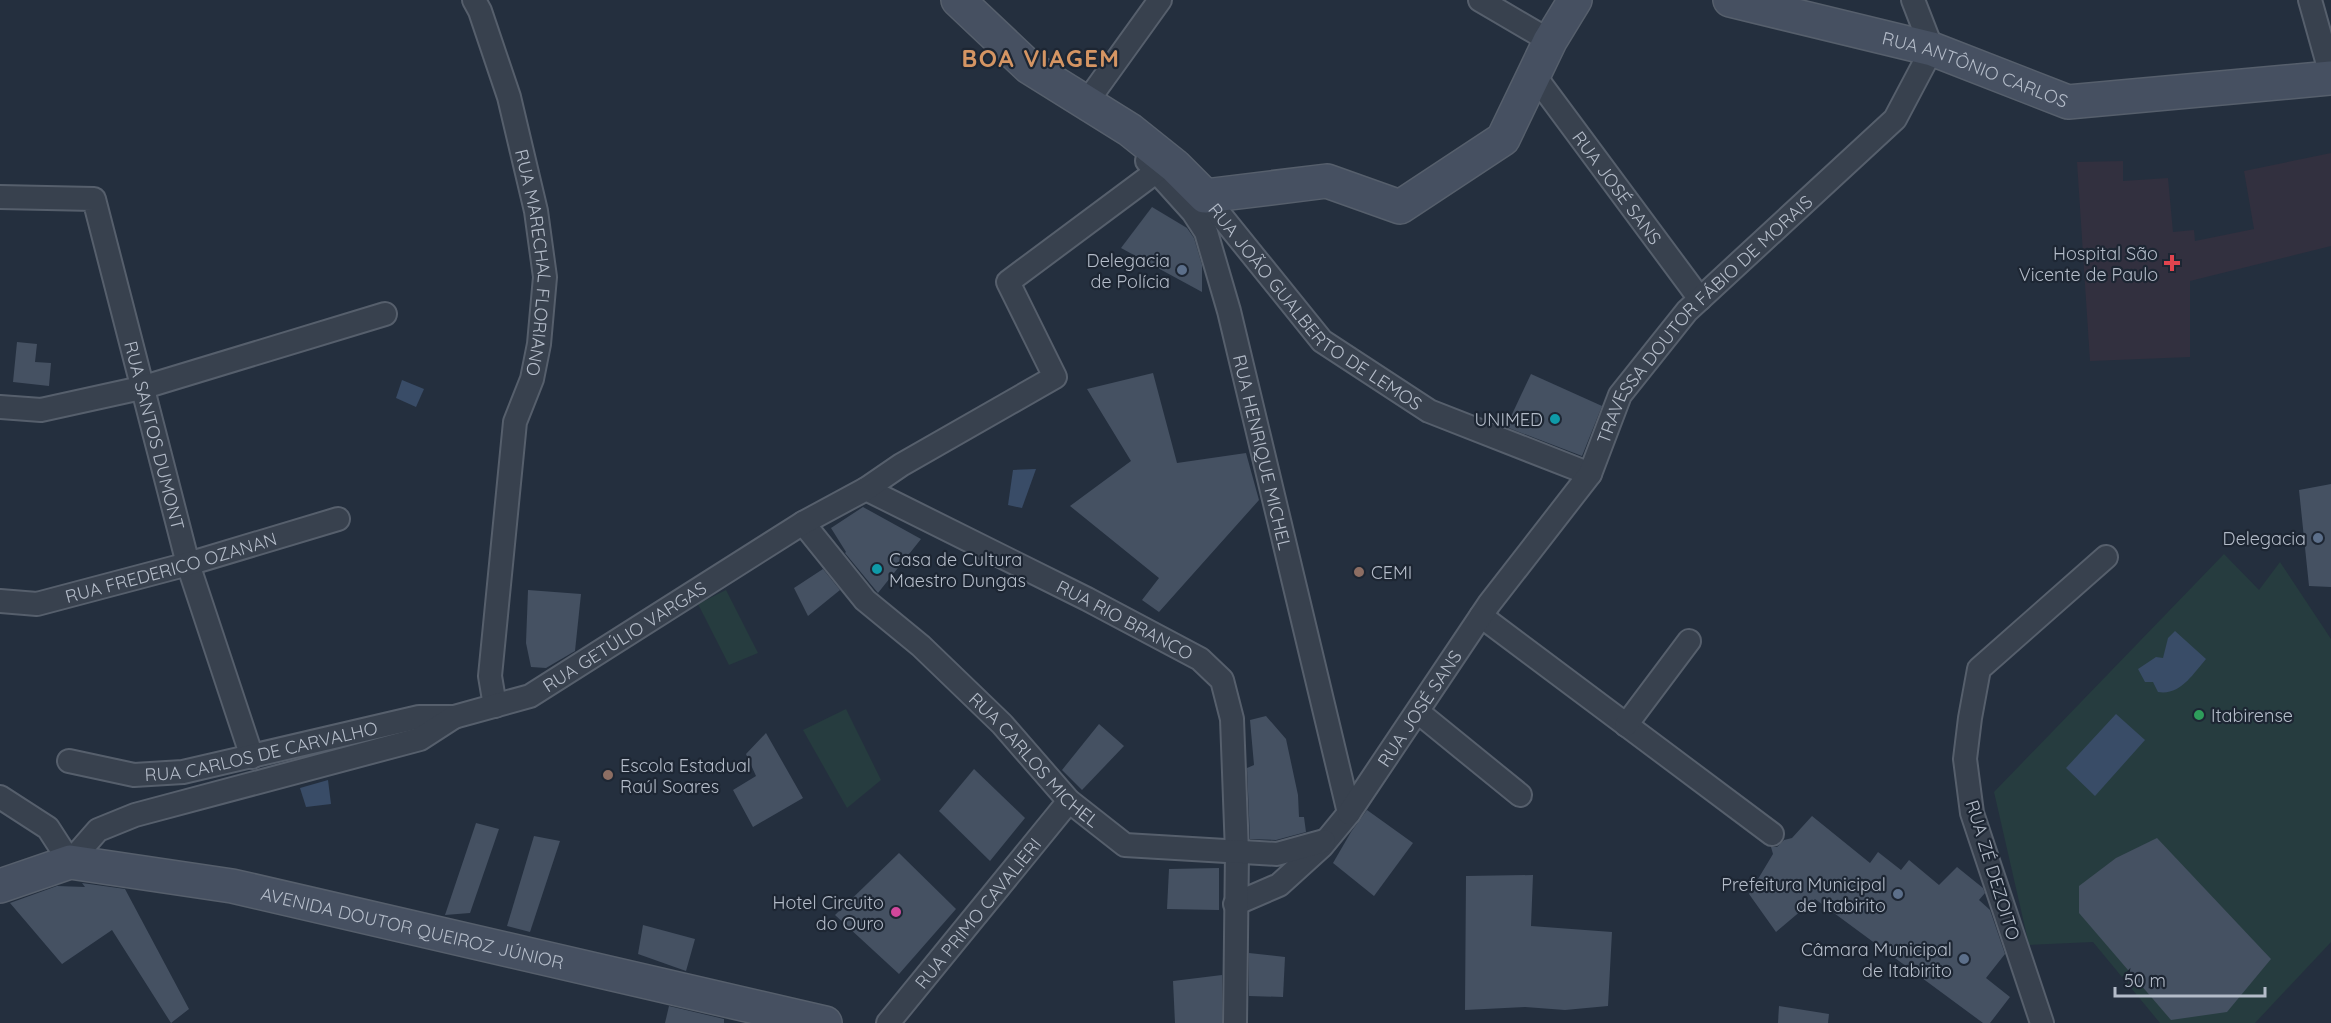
<svg xmlns="http://www.w3.org/2000/svg" width="2331" height="1023" font-family="Quicksand,sans-serif">
<rect width="100%" height="100%" fill="#242f3e"/>
<path fill="#32303f" d="M2331 153V246L2190 281V357L2090 361 2077 162 2123 161V181L2168 178 2173 232 2194 230 2195 241 2254 229 2244 171Z"/>
<g fill="#263c3f">
<path d="M2224 554 2259 590 2280 562 2331 639V942L2255 1023H2160L2093 942 2029 945 1994 792Z"/>
<path d="M726 590 758 653 729 665 698 604Z"/>
<path d="M846 709 881 780 847 808 803 730Z"/>
</g>
<g fill="#394c67">
<path d="M402 380 424 389 416 407 396 398Z"/>
<path d="M1036 469 1022 508 1008 505 1013 470Z"/>
<path d="M2175 631 2206 659C2193 674 2180 696 2158 692L2153 682H2145L2138 669 2156 657 2163 658 2168 638Z"/>
<path d="M2116 714 2145 740 2095 796 2066 768Z"/>
<path d="M328 780 331 804 306 807 300 788Z"/>
</g>
<g fill="#455162">
<path d="M1152 207 1187 228 1194 238 1202 265V292L1121 248Z"/>
<path d="M17 342 37 344 35 362 51 363 49 386 13 382Z"/>
<path d="M1153 373 1177 463 1246 453 1259 500 1159 612 1142 600 1159 578 1070 506 1131 461 1087 389Z"/>
<path d="M1531 374 1602 406 1582 456 1506 427Z"/>
<path d="M2331 484V587L2309 586 2299 490Z"/>
<path d="M863 507 921 539 878 593 845 553 846 552 831 528Z"/>
<path d="M823 569 840 590 808 616 794 588Z"/>
<path d="M528 590 581 594 575 651 546 668 531 667 526 643Z"/>
<path d="M1266 716 1286 739 1298 795 1299 817H1304L1306 832 1276 840 1250 839 1247 768 1254 765 1250 720Z"/>
<path d="M1099 724 1124 746 1082 790 1062 770Z"/>
<path d="M766 733 803 798 753 827 733 790 756 776 746 754Z"/>
<path d="M974 769 1025 818 990 861 939 811Z"/>
<path d="M1367 810 1413 843 1374 896 1333 863 1351 832Z"/>
<path d="M1812 816 1870 863 1878 852 1901 870 1909 860 1939 885 1957 867 1983 888 1985 893 1979 900 1990 910 2005 954 1986 978 2010 997 1990 1023H1983L1815 899 1776 932 1749 894 1773 854 1771 847H1777L1784 840 1792 838Z"/>
<path d="M476 823 499 829 470 913 445 915Z"/>
<path d="M534 836 560 841 530 932 507 926Z"/>
<path d="M2157 838 2271 959 2227 1012 2171 1020 2079 913V886L2116 858Z"/>
<path d="M899 853 956 909 899 974 835 915Z"/>
<path d="M1219 868V910L1167 909 1169 869Z"/>
<path d="M1533 875 1531 926 1612 932 1608 1006 1565 1010 1525 1007 1465 1010 1466 876Z"/>
<path d="M82 883 125 889 189 1009 171 1023 112 930 62 964 10 903 57 886 85 887Z"/>
<path d="M643 925 695 939 686 971 638 954Z"/>
<path d="M1249 953 1285 957 1283 997 1249 996Z"/>
<path d="M1222 975V1023H1175L1173 981Z"/>
<path d="M669 1006 724 1019V1023H665Z"/>
<path d="M1779 1006 1829 1014 1828 1023H1778Z"/>
</g>
<g fill="none" stroke-linecap="round" stroke-linejoin="round">
<defs>
<g id="street">
<path id="s1" d="M474 0 480 11 509 97 536 211 545 277 539 344 532 379 515 422 490 676 495 706"/>
<path d="M1480 0 1550 41"/>
<path d="M2310 0 2331 75"/>
<path id="s2" d="M1534 75 1700 299"/>
<path d="M1095 112 1086 103 1160 0"/>
<path id="s3" d="M1147 161 1193 212 1206 232 1229 311 1349 813 1322 846 1279 885 1235 904"/>
<path id="s4" d="M1205 196 1322 341 1429 411 1590 474"/>
<path id="s5" d="M0 197 94 199 188 564 252 757"/>
<path d="M0 407 41 410 141 388 385 314"/>
<path id="s6" d="M866 489 1087 599 1200 659 1222 680 1232 719 1237 852 1235 1023"/>
<path id="s7" d="M803 523 865 600 921 646 1002 724 1069 801 1125 845 1277 854 1324 841"/>
<path id="s8" d="M0 601 37 604 188 564 338 519"/>
<path d="M1481 616 1772 834"/>
<path d="M1418 712 1520 795"/>
<path d="M1626 725 1689 641"/>
<path id="s9" d="M69 761 134 775 183 772 419 717H454"/>
<path id="s10" d="M0 797 48 828 70 862 98 830 135 815 420 739 454 717 530 696 803 523 866 489 901 465 1055 377 1008 282 1157 171"/>
<path id="s11" d="M1349 813 1489 604 1590 474 1620 395 1687 311 1895 119 1932 49 1913 0"/>
<path id="s12" d="M888 1023 1069 801"/>
<path d="M2042 1023 1972 813 1965 759 1970 718 1979 669 2106 557"/>
</g>
<g id="secondary">
<path d="M958 0 1029 67 1130 130 1175 166 1205 196 1327 181 1400 207 1503 139 1550 41 1575 0"/>
<path id="s13" d="M1730 0 1932 49 2068 102 2331 78"/>
<path id="s14" d="M0 886 70 862 232 886 825 1023"/>
</g>
</defs>
<use href="#street" stroke="#565f6c" stroke-width="26"/>
<use href="#secondary" stroke="#565f6c" stroke-width="36"/>
<use href="#street" stroke="#38414e" stroke-width="22"/>
<use href="#secondary" stroke="#465061" stroke-width="33"/>
</g>
<path fill="#e0444e" stroke="#1d2633" stroke-width="2" d="M2169 254h6v6h6v6h-6v6h-6v-6h-6v-6h6z"/>
<g fill="#5c6f8a" stroke="#1d2633" stroke-width="2">
<circle cx="1182" cy="270" r="6"/>
<circle cx="2318" cy="538" r="6"/>
<circle cx="1898" cy="894" r="6"/>
<circle cx="1964" cy="959" r="6"/>
</g>
<g fill="#0f9aa8" stroke="#1d2633" stroke-width="2">
<circle cx="1555" cy="419" r="6"/>
<circle cx="877" cy="569" r="6"/>
</g>
<g fill="#8d6e63" stroke="#1d2633" stroke-width="2">
<circle cx="1359" cy="572" r="6"/>
<circle cx="608" cy="775" r="6"/>
</g>
<circle fill="#2e9e5b" stroke="#1d2633" stroke-width="2" cx="2199" cy="715" r="6"/>
<circle fill="#d1479c" stroke="#1d2633" stroke-width="2" cx="896" cy="912" r="6"/>
<g text-anchor="middle" dominant-baseline="central" stroke-width="4.5" stroke-linejoin="round" paint-order="stroke">
<g font-size="18" fill="#b4bcc9" stroke="#1d2633">
<text stroke="none"><textPath href="#s13" startOffset="255">RUA ANTÔNIO CARLOS</textPath></text>
<text stroke="none"><textPath href="#s2" startOffset="140">RUA JOSÉ SANS</textPath></text>
<text stroke="none"><textPath href="#s1" startOffset="272">RUA MARECHAL FLORIANO</textPath></text>
<text stroke="none"><textPath href="#s4" startOffset="158">RUA JOÃO GUALBERTO DE LEMOS</textPath></text>
<text stroke="none"><textPath href="#s11" startOffset="612">TRAVESSA DOUTOR FÁBIO DE MORAIS</textPath></text>
<text stroke="none"><textPath href="#s5" startOffset="338">RUA SANTOS DUMONT</textPath></text>
<text stroke="none"><textPath href="#s3" startOffset="320">RUA HENRIQUE MICHEL</textPath></text>
<text stroke="none"><textPath href="#s8" startOffset="176">RUA FREDERICO OZANAN</textPath></text>
<text stroke="none"><textPath href="#s6" startOffset="290">RUA RIO BRANCO</textPath></text>
<text stroke="none"><textPath href="#s10" startOffset="706">RUA GETÚLIO VARGAS</textPath></text>
<text stroke="none"><textPath href="#s11" startOffset="126">RUA JOSÉ SANS</textPath></text>
<text stroke="none"><textPath href="#s9" startOffset="196">RUA CARLOS DE CARVALHO</textPath></text>
<text stroke="none"><textPath href="#s7" startOffset="332">RUA CARLOS MICHEL</textPath></text>
<text transform="translate(1993 870) rotate(73)">RUA ZÉ DEZOITO</text>
<text stroke="none"><textPath href="#s12" startOffset="142">RUA PRIMO CAVALIERI</textPath></text>
<text stroke="none"><textPath href="#s14" startOffset="423">AVENIDA DOUTOR QUEIROZ JÚNIOR</textPath></text>
</g>
<g font-size="18" fill="#b4bcc9" stroke="#1d2633" text-anchor="end">
<text x="2158" y="253">Hospital São<tspan x="2158" dy="21">Vicente de Paulo</tspan></text>
<text x="1170" y="260">Delegacia<tspan x="1170" dy="21">de Polícia</tspan></text>
<text x="1543" y="419">UNIMED</text>
<text x="2306" y="538">Delegacia</text>
<text x="889" y="559" text-anchor="start">Casa de Cultura<tspan x="889" dy="21">Maestro Dungas</tspan></text>
<text x="1371" y="572" text-anchor="start">CEMI</text>
<text x="2211" y="715" text-anchor="start">Itabirense</text>
<text x="620" y="765" text-anchor="start">Escola Estadual<tspan x="620" dy="21">Raúl Soares</tspan></text>
<text x="1886" y="884">Prefeitura Municipal<tspan x="1886" dy="21">de Itabirito</tspan></text>
<text x="884" y="902">Hotel Circuito<tspan x="884" dy="21">do Ouro</tspan></text>
<text x="1952" y="949">Câmara Municipal<tspan x="1952" dy="21">de Itabirito</tspan></text>
</g>
<g font-size="24" font-weight="bold" letter-spacing="1.5" fill="#d59563" stroke="#1d2633">
<text x="1041" y="58">BOA VIAGEM</text>
</g>
</g>
<path d="M2115 987v9h150v-9" fill="none" stroke="#b4bcc9" stroke-width="3"/>
<text x="2124" y="987" font-size="18" fill="#b4bcc9" stroke="#1d2633" stroke-width="4.5" paint-order="stroke">50 m</text>
</svg>
